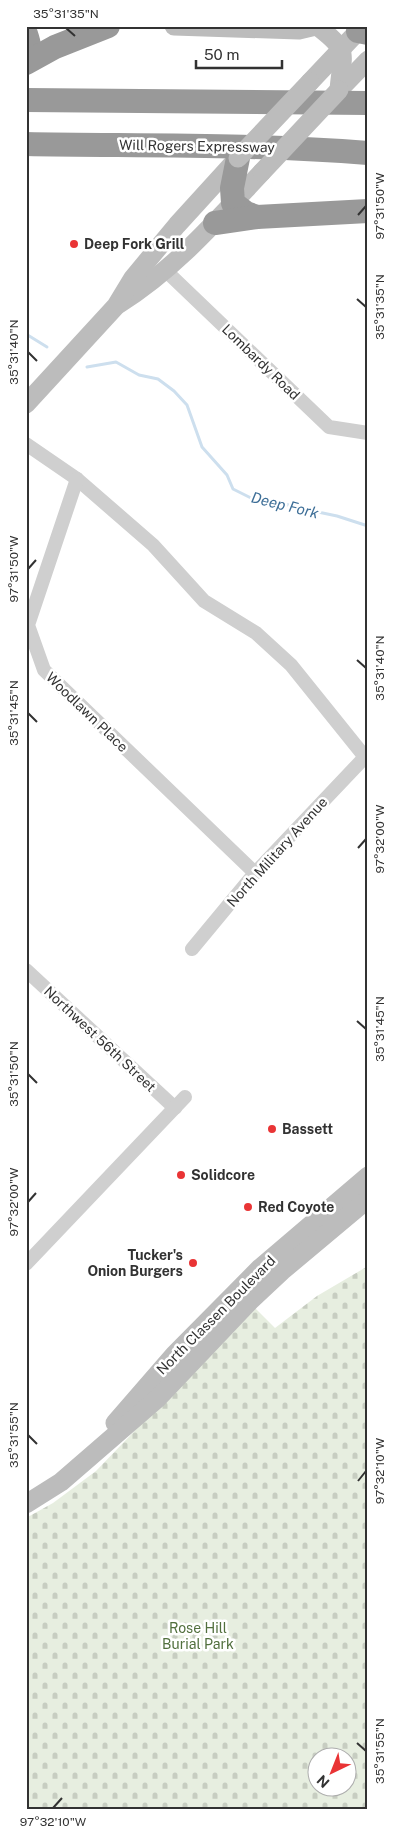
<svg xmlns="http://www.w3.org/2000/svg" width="394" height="1835" font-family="'Public Sans',sans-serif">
<defs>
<pattern id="cemetery-stones" width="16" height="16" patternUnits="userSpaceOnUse" patternTransform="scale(1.25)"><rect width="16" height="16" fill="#e7eee0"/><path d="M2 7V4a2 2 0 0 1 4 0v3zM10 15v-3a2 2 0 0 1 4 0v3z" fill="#c7cdc1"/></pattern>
</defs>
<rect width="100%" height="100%" fill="#fff"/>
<path fill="url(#cemetery-stones)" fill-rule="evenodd" d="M368 1266V1809H26V1518L53 1503 96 1471 254 1307 275 1328 317 1296ZM316 1758H346V1788H316Z"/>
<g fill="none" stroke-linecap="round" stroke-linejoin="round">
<g stroke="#cddfee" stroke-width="3">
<path d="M26 334 47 347"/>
<path d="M87 367 116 362 139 375 158 379 174 391 187 405 202 447 227 475 233 489 255 500 274 501 299 508 337 516 368 526"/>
</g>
<g stroke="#cfcfcf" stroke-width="14">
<path d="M165 270 329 427 368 433"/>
<path d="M26 444 77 479 153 545 204 601 256 633 291 665 365 757 255 873 192 949"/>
<path d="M77 479 28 625 44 670 255 873"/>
<path d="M26 970 175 1108"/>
<path d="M26 1264 185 1097"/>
</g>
<g stroke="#bcbcbc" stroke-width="19">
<path d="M174 26 299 30 316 26"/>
<path d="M317 26C351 52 342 52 339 90"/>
<path d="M310 82 363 26"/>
<path d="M339 90 368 60"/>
<path d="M119 304C175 269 217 220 262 172"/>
<path d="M26 404 116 306 133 278 177 225 238 158"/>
<path d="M115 1423 174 1355 260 1268 368 1176"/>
<path d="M26 1504 61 1482 158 1398 251 1300 282 1271 368 1199"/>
</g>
<g stroke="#999" stroke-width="24">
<path d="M358 31 368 33"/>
<path d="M26 34C29 43 31 49 26 57"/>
<path d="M26 63 55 47 108 26"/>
<path d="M26 100 368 103"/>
<path d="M26 144C140 146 254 144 368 153"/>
<path d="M238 158 232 188 233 203 246 213 257 217"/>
<path d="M215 223 257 217 368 211"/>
</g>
<g stroke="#bcbcbc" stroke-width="19">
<path d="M238 158 310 82"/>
<path d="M262 172 339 90"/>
</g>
</g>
<path fill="none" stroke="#323232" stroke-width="2" d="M66 28 75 36M358 215 366 206M357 299 366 307M28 352 37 361M28 569 36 560M357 660 366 668M28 713 37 722M358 848 366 839M357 1021 366 1029M28 1074 37 1083M28 1202 36 1193M28 1435 37 1444M358 1481 366 1471M357 1743 366 1751M53 1808 62 1798"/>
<g fill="#e93435" stroke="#fff" stroke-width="2">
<circle cx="74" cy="244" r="5"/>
<circle cx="272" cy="1129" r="5"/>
<circle cx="181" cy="1175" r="5"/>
<circle cx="248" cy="1207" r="5"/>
<circle cx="193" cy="1263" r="5"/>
</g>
<g text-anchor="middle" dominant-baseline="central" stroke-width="5" stroke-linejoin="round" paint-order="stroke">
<g font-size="14" fill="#323232" stroke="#fff">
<text transform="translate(197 146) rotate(1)">Will Rogers Expressway</text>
<text transform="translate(261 362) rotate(44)">Lombardy Road</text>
<text transform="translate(87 712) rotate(44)">Woodlawn Place</text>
<text transform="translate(277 852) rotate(-48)">North Military Avenue</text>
<text transform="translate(100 1039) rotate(43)">Northwest 56th Street</text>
<text transform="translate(216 1315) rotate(-45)">North Classen Boulevard</text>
</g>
<g font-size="14" font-weight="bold" fill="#323232" stroke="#fff" text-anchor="start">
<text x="84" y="244">Deep Fork Grill</text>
<text x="282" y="1129">Bassett</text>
<text x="191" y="1175">Solidcore</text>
<text x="258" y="1207">Red Coyote</text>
<text x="183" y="1255" text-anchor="end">Tucker's<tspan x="183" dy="16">Onion Burgers</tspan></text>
</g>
<g font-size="14" fill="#516f3d" stroke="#fff">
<text x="198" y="1628">Rose Hill<tspan x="198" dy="16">Burial Park</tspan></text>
</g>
<g font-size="15" font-style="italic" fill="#3d6e97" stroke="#fff">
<text transform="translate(285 505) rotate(14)">Deep Fork</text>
</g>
</g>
<rect width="394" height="1835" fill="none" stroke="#ffffff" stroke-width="55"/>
<g transform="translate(332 1772) rotate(223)"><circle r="24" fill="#ffffff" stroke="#adadad"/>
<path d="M0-4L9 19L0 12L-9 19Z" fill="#e93435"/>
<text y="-8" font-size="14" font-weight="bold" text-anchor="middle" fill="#323232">N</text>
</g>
<path d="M196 60v8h86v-8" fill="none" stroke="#323232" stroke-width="2.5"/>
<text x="204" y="60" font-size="15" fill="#323232" stroke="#ffffff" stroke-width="4" paint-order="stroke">50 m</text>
<rect x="28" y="28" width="338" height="1780" fill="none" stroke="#323232" stroke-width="2"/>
<g font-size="12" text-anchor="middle" fill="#323232">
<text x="66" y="18">35°31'35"N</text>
<text transform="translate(380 206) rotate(-90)" y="4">97°31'50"W</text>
<text transform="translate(380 307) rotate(-90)" y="4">35°31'35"N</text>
<text transform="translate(14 352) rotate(-90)" y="4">35°31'40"N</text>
<text transform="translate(14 569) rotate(-90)" y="4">97°31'50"W</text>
<text transform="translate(380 668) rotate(-90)" y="4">35°31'40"N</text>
<text transform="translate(14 713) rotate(-90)" y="4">35°31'45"N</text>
<text transform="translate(380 839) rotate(-90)" y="4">97°32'00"W</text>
<text transform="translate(380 1029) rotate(-90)" y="4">35°31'45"N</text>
<text transform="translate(14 1074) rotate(-90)" y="4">35°31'50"N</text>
<text transform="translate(14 1202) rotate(-90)" y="4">97°32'00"W</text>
<text transform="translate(14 1435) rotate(-90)" y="4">35°31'55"N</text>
<text transform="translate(380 1471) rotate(-90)" y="4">97°32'10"W</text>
<text transform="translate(380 1751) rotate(-90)" y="4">35°31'55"N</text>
<text x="53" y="1826">97°32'10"W</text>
</g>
</svg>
